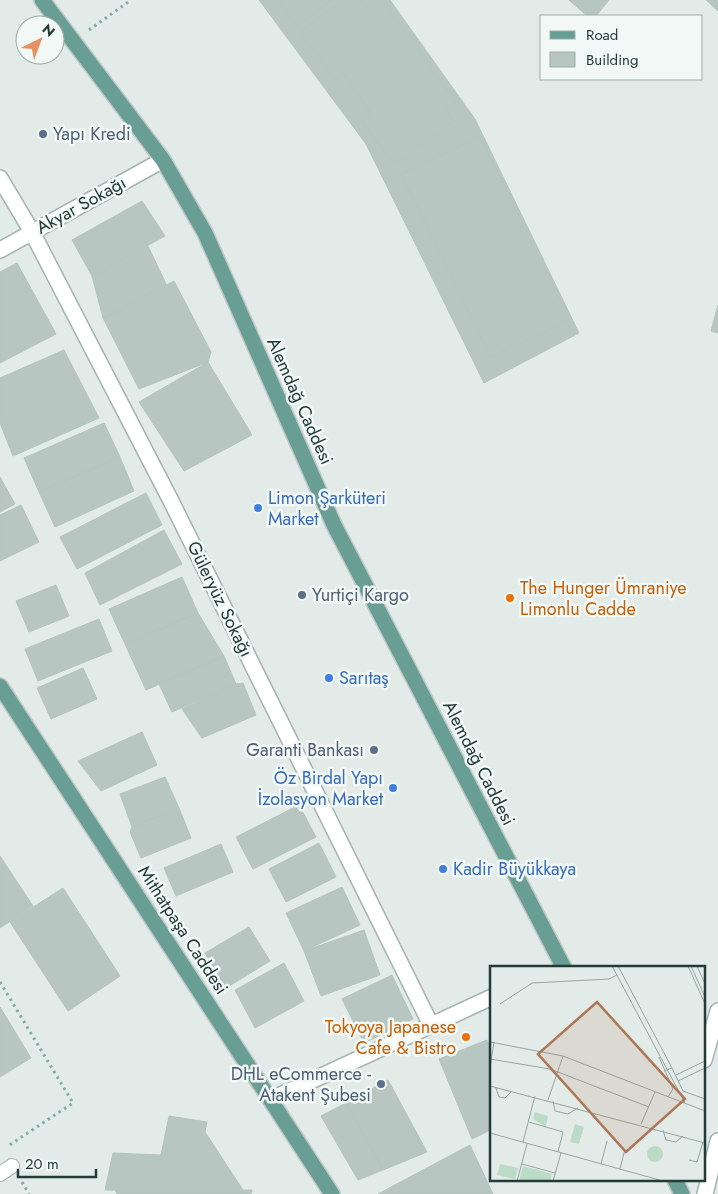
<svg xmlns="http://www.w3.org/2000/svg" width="718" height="1194" font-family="Jost,sans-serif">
<rect width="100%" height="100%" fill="#e2ebe8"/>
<g fill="#b7c6c1" stroke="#b5c4bf">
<path d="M259 0H390L475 119 579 333 484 383 366 144Z"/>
<path d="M278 0H333L297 26Z"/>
<path d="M344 0H360L365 8 376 0H382L456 102 445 109 454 121 394 165 362 121 372 114 343 73 335 79 300 32Z"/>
<path d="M569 0H609L596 16H587Z"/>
<path d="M706 0H718V11Z"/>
<path d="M480 136 570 319 491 357 401 174Z"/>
<path d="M142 201 165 236 92 276 72 240Z"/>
<path d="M148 246 167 286 103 318 92 276Z"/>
<path d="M17 263 56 334 0 363V272Z"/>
<path d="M174 281 211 352 208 362 139 389 103 318Z"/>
<path d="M718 305V333L711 331Z"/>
<path d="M64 350 99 418 13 456 0 423V378Z"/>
<path d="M208 362 252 435 184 471 139 402Z"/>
<path d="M104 423 120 457 39 492 24 458Z"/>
<path d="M120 457 134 491 55 527 39 492Z"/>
<path d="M0 477 15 504 0 512Z"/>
<path d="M146 493 162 525 77 569 60 537Z"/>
<path d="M21 505 39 542 0 561V515Z"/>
<path d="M164 530 182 564 100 605 85 573Z"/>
<path d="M182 577 198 613 125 644 109 609Z"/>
<path d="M56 585 69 616 29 632 16 601Z"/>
<path d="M198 613 224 656 146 690 125 644Z"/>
<path d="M99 619 112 651 38 681 25 649Z"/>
<path d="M224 656 236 684 172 712 159 684Z"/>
<path d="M83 668 97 699 51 719 37 688Z"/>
<path d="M243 683 256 715 202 738 182 709 236 684Z"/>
<path d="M142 732 157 765 101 791 78 761Z"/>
<path d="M165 777 179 808 132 827 120 794Z"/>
<path d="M299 805 316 837 253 869 236 837Z"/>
<path d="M179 808 191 838 141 858 130 832 132 827Z"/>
<path d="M319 843 336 877 286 902 269 869Z"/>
<path d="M221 844 233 872 176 896 164 868Z"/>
<path d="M0 856 33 906 0 928Z"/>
<path d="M342 887 360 925 304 951 286 913Z"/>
<path d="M63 888 120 976 68 1011 10 922Z"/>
<path d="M249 927 270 961 226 988 205 953Z"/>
<path d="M364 930 380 975 321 996 304 951Z"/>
<path d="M284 963 304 1001 255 1028 235 990Z"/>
<path d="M392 975 413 1019 364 1043 342 999Z"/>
<path d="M0 1007 31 1058 0 1077Z"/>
<path d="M487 1040 492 1052V1129L472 1139 439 1059Z"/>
<path d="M388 1080 427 1152 383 1170 346 1103Z"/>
<path d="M346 1103 383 1170 358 1180 321 1116Z"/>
<path d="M169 1116 207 1122 205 1132 243 1190H252L251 1194H117L115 1190H105L113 1153 161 1155Z"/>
<path d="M470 1145 493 1194H378Z"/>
</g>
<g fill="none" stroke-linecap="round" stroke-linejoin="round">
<defs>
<path id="lane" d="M0 1174 12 1166"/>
<g id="street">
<path d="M0 178 32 232 170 499 431 1025"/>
<path d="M0 250 163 160"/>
<path d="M272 1099 492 997"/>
</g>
<g id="secondary">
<path d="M704 1060 718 1011"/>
<path d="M705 1194 718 1141"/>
</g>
<g id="primary">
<path d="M42 0 163 160 205 233 334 525 564 968"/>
<path d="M0 686 332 1194"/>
<path d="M675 1180 682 1194"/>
</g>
</defs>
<use href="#lane" stroke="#a5b3af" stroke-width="16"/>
<use href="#street" stroke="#a5b3af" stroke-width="18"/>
<use href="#secondary" stroke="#a1b6b1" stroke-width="18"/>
<use href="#primary" stroke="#c1c8c7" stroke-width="18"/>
<g stroke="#84ada4" stroke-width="3" stroke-dasharray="2.5 4" stroke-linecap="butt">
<path d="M89 30 131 0"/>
<path d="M0 982 73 1103 8 1146"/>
<path d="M22 1182 29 1194"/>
</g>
<use href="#lane" stroke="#fff" stroke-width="14"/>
<use href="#street" stroke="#fff" stroke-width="15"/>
<use href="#secondary" stroke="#fff" stroke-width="15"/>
<use href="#primary" stroke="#699e95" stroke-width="15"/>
</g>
<g fill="#5c6f8a" stroke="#f2f8f5" stroke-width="2">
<circle cx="43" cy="134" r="5"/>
<circle cx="302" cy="595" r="5"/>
<circle cx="374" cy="750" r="5"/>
<circle cx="381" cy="1084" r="5"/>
</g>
<g fill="#3f7fe0" stroke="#f2f8f5" stroke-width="2">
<circle cx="258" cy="508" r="5"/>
<circle cx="329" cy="678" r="5"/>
<circle cx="393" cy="788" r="5"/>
<circle cx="443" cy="869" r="5"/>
</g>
<g fill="#e8710a" stroke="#f2f8f5" stroke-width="2">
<circle cx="510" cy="598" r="5"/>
<circle cx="466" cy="1037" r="5"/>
</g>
<g text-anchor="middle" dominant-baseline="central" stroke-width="5" stroke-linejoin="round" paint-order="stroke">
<g font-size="18" fill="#4e5e75" stroke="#f2f8f5" text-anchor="start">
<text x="53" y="134">Yapı Kredi</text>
<text x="312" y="595">Yurtiçi Kargo</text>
<text x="364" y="750" text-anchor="end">Garanti Bankası</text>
<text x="371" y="1074" text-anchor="end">DHL eCommerce -<tspan x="371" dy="21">Atakent Şubesi</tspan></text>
</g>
<g font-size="18" fill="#233b37" stroke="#f2f8f5">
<text transform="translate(81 205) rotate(-29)">Akyar Sokağı</text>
<text transform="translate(300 401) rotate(66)">Alemdağ Caddesi</text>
<text transform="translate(220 599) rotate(64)">Güleryüz Sokağı</text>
<text transform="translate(479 763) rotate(63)">Alemdağ Caddesi</text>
<text transform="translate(183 930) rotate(57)">Mithatpaşa Caddesi</text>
</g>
<g font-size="18" fill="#366cbe" stroke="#f2f8f5" text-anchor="start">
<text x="268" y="498">Limon Şarküteri<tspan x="268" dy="21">Market</tspan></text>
<text x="339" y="678">Sarıtaş</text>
<text x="383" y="778" text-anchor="end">Öz Birdal Yapı<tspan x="383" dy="21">İzolasyon Market</tspan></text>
<text x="453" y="869">Kadir Büyükkaya</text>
</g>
<g font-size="18" fill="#c56008" stroke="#f2f8f5" text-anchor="start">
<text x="520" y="588">The Hunger Ümraniye<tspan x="520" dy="21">Limonlu Cadde</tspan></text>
<text x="456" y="1027" text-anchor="end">Tokyoya Japanese<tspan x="456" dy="21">Cafe &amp; Bistro</tspan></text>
</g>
</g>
<g transform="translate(490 966)">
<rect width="215" height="215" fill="#e2ebe8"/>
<path d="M45 146 58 150 56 161 43 153ZM157 188a8 8 0 1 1 16 0a8 8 0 1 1-16 0ZM10 198 28 202 25 213 7 209ZM33 200 62 208 60 215H29Z" fill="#bcdbc7"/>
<path d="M85 158 94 161 89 178 80 176Z" fill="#bcdbc7"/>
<path fill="none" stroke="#96a5a1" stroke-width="1" d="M122 0 195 137M128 0 182 102 174 105M198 0 215 38M201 0 215 31M207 0 215 18M10 38 42 17 119 13 127 9M0 76 73 90 215 145M169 91 183 123 178 131M0 93 60 103 159 141M0 102 4 76M182 102 193 125 215 133M186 109 215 95M188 115 215 102M0 120 215 177M6 122 9 131 15 132 22 125M58 134 73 90M63 135 65 145 78 148 88 142M39 156 73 166 68 186M151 158 165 126M173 164 176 174 186 176 193 170M0 167 173 215M33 176 45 130M199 194 207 196 213 176M32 198 65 207M111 198 117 175M130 203 135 183M27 215 37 178M63 215 71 187"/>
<path fill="#ae7655" fill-opacity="0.15" stroke="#ae7655" stroke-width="2.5" d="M107 36 195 133 136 186 48 88Z"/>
<rect width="215" height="215" fill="none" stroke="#233b37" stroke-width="2.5"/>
</g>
<rect x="540" y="15" width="162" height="65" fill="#f2f8f5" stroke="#9faca9"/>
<rect x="550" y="31" width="25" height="8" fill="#699e95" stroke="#9faca9"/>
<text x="586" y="40" font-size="15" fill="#233b37">Road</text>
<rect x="550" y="52" width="25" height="15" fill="#b7c6c1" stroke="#9faca9"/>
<text x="586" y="65" font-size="15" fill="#233b37">Building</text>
<g transform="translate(40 40) rotate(42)"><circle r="24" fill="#f2f8f5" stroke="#9faca9"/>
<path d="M0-4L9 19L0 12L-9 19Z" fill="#e99062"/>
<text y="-8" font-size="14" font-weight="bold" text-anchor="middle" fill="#233b37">N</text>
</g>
<path d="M18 1169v8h78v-8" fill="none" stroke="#233b37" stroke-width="2.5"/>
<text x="25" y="1169" font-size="15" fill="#233b37" stroke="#f2f8f5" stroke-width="4" paint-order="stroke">20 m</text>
</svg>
